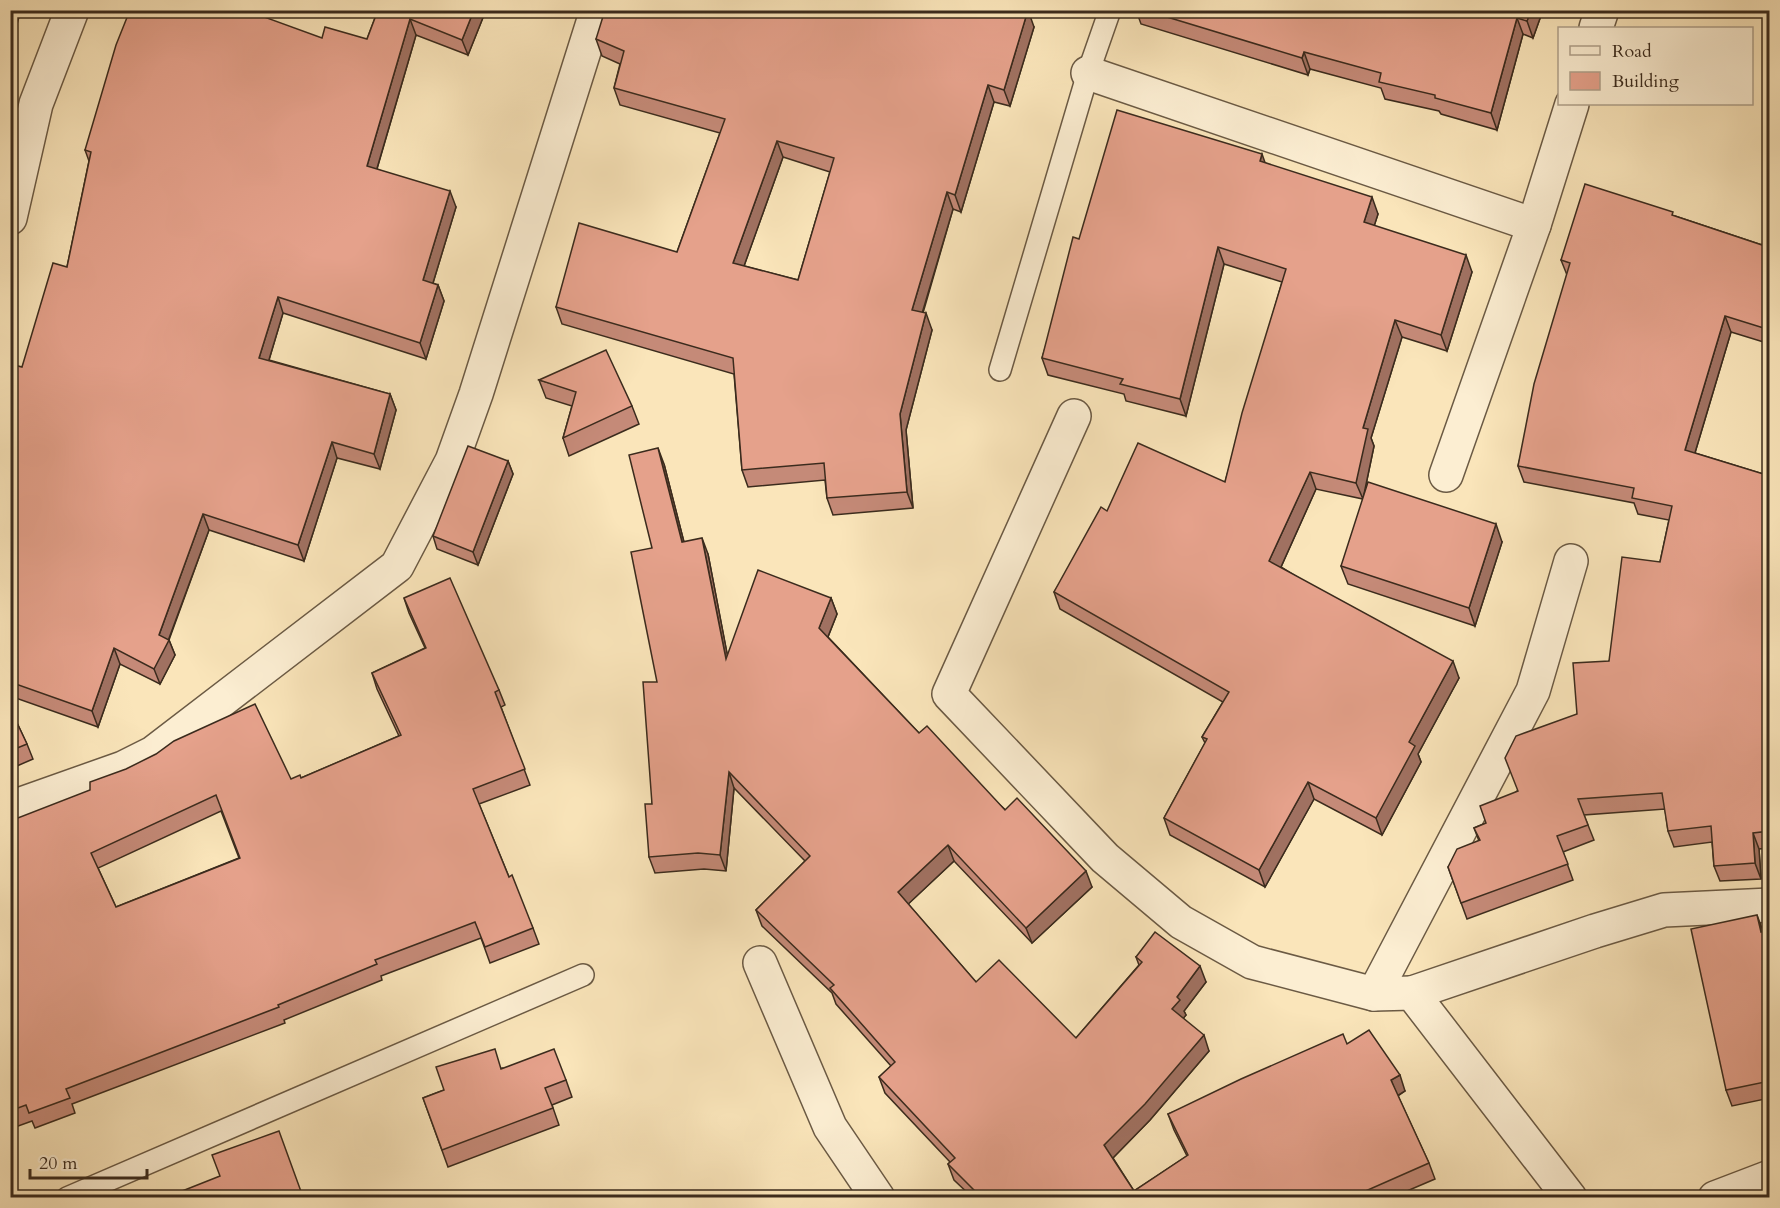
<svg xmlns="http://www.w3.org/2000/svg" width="1780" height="1208" font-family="Cardo,serif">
<rect width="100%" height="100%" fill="#fae5ba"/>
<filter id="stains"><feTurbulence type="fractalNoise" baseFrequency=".00333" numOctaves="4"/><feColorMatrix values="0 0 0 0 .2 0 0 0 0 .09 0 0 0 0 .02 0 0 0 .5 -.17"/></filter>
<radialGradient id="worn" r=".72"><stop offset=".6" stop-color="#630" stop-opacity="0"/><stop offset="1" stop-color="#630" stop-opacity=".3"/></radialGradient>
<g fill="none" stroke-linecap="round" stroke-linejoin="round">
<defs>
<g id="service">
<path d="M1000 370 1088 73 1110 10"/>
<path d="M67 1198 583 975"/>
</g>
<g id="minor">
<path d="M1596 28 1602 10"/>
<path d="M1088 73 1534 225"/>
<path d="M10 218 36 104 72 10"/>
<path d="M1074 416 949 694 1105 858 1181 922 1252 962 1374 994 1412 993 1570 1198"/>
<path d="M1446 475 1534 225 1572 104"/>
<path d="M10 808 123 768 153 753 397 566 452 461 476 394 597 10"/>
<path d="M760 963 830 1127 878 1198"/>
<path d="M1412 993 1595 931 1664 910 1770 905"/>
<path d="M1374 994 1533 691 1571 561"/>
<path d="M1715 1198 1770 1177"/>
</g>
</defs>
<use href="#service" stroke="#6b5a44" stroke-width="24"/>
<use href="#minor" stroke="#6b5a44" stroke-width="36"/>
<use href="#service" stroke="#fceed2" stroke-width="21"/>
<use href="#minor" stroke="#fceed2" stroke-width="33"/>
</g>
<g fill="#c58a78" stroke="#3b2b1d" stroke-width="1.5" fill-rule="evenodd">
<path d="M378 10H486L468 55 416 35 377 169 456 207 433 283 438 285 444 301 426 359 283 313 269 360 390 394 396 410 380 469 337 458 304 561 209 530 169 640 175 655 160 684 120 664 98 727 10 696V377L22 367 67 267 89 161 85 150 322 38 367 39Z"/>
<path d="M1136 10H1543L1533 38 1523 34 1497 130 1441 114 1439 111 1385 99 1381 88 1310 69 1308 75 1141 24Z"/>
<path d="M633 12 1034 27 1010 106 994 102 961 212 953 209 923 313 932 330 906 430 913 508 833 515 827 498 825 480 748 487 742 470 734 374 562 324 556 307 677 252 720 133 620 105 614 88 620 64 602 56 596 39ZM783 157 830 172 798 280 744 266Z"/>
<path d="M1265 163 1378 214 1374 226 1472 272 1447 351 1402 337 1371 438 1374 446 1363 499 1316 489 1281 567 1459 678 1418 754 1421 762 1382 835 1314 799 1265 887 1170 835 1164 818 1205 743 1202 737 1223 702 1060 609 1054 592 1107 511 1225 482 1282 282 1224 264 1186 416 1126 401 1124 394 1048 375 1042 358 1079 239Z"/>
<path d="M1675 216 1762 245 1770 229V344L1731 332 1695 453 1770 476V848L1759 849 1761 879 1720 881 1714 866 1712 842 1674 847 1668 831 1665 809 1584 815 1594 840 1563 852 1573 880 1467 919 1448 867 1479 841 1474 828 1486 823 1517 791 1577 714 1609 661 1660 562 1669 520 1638 514 1634 503 1524 482 1518 466 1567 275 1561 260Z"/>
<path d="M539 380 632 406 639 424 569 456 563 438 572 406 546 398Z"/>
<path d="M508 461 513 474 478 565 437 549 433 536Z"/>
<path d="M664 464 684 542 708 554 727 654 831 598 837 614 828 637 919 733 1092 887 1032 943 954 861 908 904 976 982 1076 1038 1139 965 1136 957 1206 982 1184 1011 1186 1015 1183 1018 1209 1051 1150 1120 1113 1158 1134 1191 1187 1156 1174 1130 1168 1114 1347 1044 1405 1091 1398 1096 1429 1163 1435 1179 1393 1197H972L954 1180 948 1164 950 1162 885 1093 879 1077 891 1066 836 1004 832 993 762 926 756 910 805 861 734 788 726 871 704 869 655 873 649 857 652 804 657 682 652 548Z"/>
<path d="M1502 542 1475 626 1348 584 1341 566Z"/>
<path d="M404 598 499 690 505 705 501 707 530 785 479 804 509 877 533 928 539 944 490 963 481 938 381 976 382 980 284 1020 285 1023 72 1104 75 1113 35 1128 32 1121 10 1129V821L301 778 399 736 377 689 372 673 425 648 409 613ZM221 811 239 858 116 907 98 868Z"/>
<path d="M10 708 27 744 33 759 10 769Z"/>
<path d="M1770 930V1098L1732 1106 1726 1090 1763 932Z"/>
<path d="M502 1068 566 1080 572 1097 552 1105 559 1125 448 1167 423 1098Z"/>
</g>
<g fill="#a07161" stroke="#3b2b1d" stroke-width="1.5">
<path d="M14 10H21L11 45 10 42V21Z"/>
<path d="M474 10H486L468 55 462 40Z"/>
<path d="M1028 10 1034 27 1010 106 1004 90Z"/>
<path d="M1531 10H1543L1533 38 1527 21Z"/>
<path d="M1517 18 1523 34 1497 130 1491 113Z"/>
<path d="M410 19 416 35 373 182 367 166Z"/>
<path d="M1304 52 1310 69 1308 75 1302 58Z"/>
<path d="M988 85 994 102 961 212 955 195Z"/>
<path d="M777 141 783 157 739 280 733 263Z"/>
<path d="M1262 154 1268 171 1260 161Z"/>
<path d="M450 191 456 207 429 296 423 280Z"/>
<path d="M947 192 953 209 918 327 912 310Z"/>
<path d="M1372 197 1378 214 1370 239 1364 222Z"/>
<path d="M1218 247 1224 264 1186 416 1180 399Z"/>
<path d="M1466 255 1472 272 1447 351 1441 335Z"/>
<path d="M438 285 444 301 426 359 420 343Z"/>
<path d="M278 297 283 313 265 373 259 358Z"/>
<path d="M926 313 932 330 906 430 913 508 907 492 900 414Z"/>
<path d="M1725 316 1731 332 1691 466 1685 450Z"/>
<path d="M1395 320 1402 337 1371 438 1374 446 1363 499 1356 483 1363 428Z"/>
<path d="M390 394 396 410 380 469 374 454Z"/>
<path d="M332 442 337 458 304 561 298 545Z"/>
<path d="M658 448 664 464 688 558 682 542Z"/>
<path d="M508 461 513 474 478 565 473 552Z"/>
<path d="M1310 472 1316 489 1276 578 1269 561Z"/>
<path d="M203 514 209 530 168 641 169 640 175 655 160 684 154 669 159 635Z"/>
<path d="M1496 524 1502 542 1475 626 1469 608Z"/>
<path d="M702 538 708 554 731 674 726 659Z"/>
<path d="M831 598 837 614 825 644 819 628Z"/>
<path d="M114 648 120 664 98 727 92 711Z"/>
<path d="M1453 661 1459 678 1418 754 1421 762 1382 835 1376 818 1409 742Z"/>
<path d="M729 772 734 788 726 871 720 855Z"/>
<path d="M1308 782 1314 799 1265 887 1259 870Z"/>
<path d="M1753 833 1759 849 1761 879 1755 863Z"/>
<path d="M948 845 954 861 904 908 898 892Z"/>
<path d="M1086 871 1092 887 1032 943 1026 928Z"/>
<path d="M1757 915 1763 931 1766 948 1761 932Z"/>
<path d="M1200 966 1206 982 1184 1011 1186 1015 1178 1025 1172 1009 1177 997Z"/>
<path d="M1204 1035 1209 1051 1150 1120 1110 1161 1104 1145Z"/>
<path d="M1400 1075 1405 1091 1397 1096 1391 1080Z"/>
</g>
<g fill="#e5a18b" stroke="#3b2b1d" stroke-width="1.5" fill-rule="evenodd">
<path d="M10 10H14L10 21Z"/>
<path d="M130 10H245L322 38 325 27 367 39 378 10H474L462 40 410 19 367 166 450 191 423 280 438 285 420 343 278 297 259 358 390 394 374 454 332 442 298 545 203 514 159 635 169 640 154 669 114 648 92 711 10 682V377L14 365 22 367 53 263 67 267 91 152 85 150 116 45Z"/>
<path d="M605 10H628L633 12V10H1028L1004 90 988 85 955 195 947 192 912 310 926 313 900 414 907 492 827 498 824 463 742 470 733 358 556 307 579 223 677 252 725 119 614 88 624 51 596 39ZM777 141 834 158 798 280 733 263Z"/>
<path d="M1144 10H1531L1527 21 1517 18 1491 113 1435 98V95L1379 82 1381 73 1304 52 1302 58Z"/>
<path d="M1117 110 1262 154 1260 161 1372 197 1364 222 1466 255 1441 335 1395 320 1363 428 1368 429 1356 483 1310 472 1269 561 1453 661 1409 742 1415 746 1376 818 1308 782 1259 870 1164 818 1207 739 1202 737 1229 692 1054 592 1101 507 1107 511 1138 443 1225 482 1242 413 1286 269 1218 247 1180 399 1120 384 1123 379 1042 358 1073 237 1079 239Z"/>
<path d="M1585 184 1673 212 1672 215 1762 245 1767 228 1770 229V330L1725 316 1685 450 1770 476V831L1753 833 1755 863 1714 866 1711 826 1668 831 1662 793 1578 799 1588 825 1557 836 1568 864 1461 903 1448 867 1457 849 1480 840 1474 828 1486 823 1480 806 1518 791 1505 758 1516 736 1577 714 1573 663 1609 661 1622 557 1660 562 1672 506 1632 498 1634 488 1518 466 1534 384 1570 263 1561 260Z"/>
<path d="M606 350 632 406 563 438 576 392 539 380Z"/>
<path d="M468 446 508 461 473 552 433 536Z"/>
<path d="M658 448 682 542 702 538 726 659 758 570 831 598 819 628 919 733 927 726 1005 810 1017 798 1086 871 1026 928 948 845 898 892 976 982 999 960 1076 1038 1142 962 1136 957 1155 932 1200 966 1177 997 1180 1000 1172 1009 1204 1035 1145 1104 1104 1145 1134 1191 1188 1155 1168 1114 1241 1079 1343 1034 1347 1044 1369 1030 1400 1075 1391 1080 1429 1163 1352 1197H981L948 1164 955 1158 879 1077 895 1062 830 988 834 985 756 910 810 856 729 772 720 855 698 853 649 857 645 804H652L643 682H657L631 552 652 548 629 455Z"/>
<path d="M1368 482 1496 524 1469 608 1341 566Z"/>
<path d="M450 578 499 690 495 692 525 769 473 789 509 877 512 875 533 928 485 947 475 922 375 960 377 964 278 1005 279 1007 66 1089 70 1098 29 1113 26 1105 10 1111V821L90 790V782L126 769 156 754 174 741 255 704 291 779 300 775 301 778 401 735 372 673 426 648 404 598ZM216 795 240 858 116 907 91 853Z"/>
<path d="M10 708 27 744 10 751Z"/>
<path d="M1757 915 1761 932 1770 930V1081L1726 1090 1691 929Z"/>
<path d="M495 1049 501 1069 554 1049 566 1080 545 1088 553 1108 442 1150 423 1098 444 1090 436 1067Z"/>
<path d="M279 1131 303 1197H167L220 1176 212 1155Z"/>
<path d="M1770 1191V1197H1753Z"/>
</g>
<rect width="1780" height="1208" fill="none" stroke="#fae5ba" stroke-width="36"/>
<rect x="12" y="12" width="1756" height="1184" fill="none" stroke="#3b2b1d" stroke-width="3"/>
<rect x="18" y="18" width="1744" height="1172" fill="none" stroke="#3b2b1d" stroke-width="1.5"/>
<rect x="1558" y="27" width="195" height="78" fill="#fceed2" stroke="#afa08a" stroke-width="1.5"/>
<rect x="1570" y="46" width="30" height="9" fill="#fceed2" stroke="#afa08a" stroke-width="1.5"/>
<text x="1612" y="57" font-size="18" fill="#3b2b1d">Road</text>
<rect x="1570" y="72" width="30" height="18" fill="#e5a18b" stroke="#afa08a" stroke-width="1.5"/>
<text x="1612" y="87" font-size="18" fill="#3b2b1d">Building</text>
<path d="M30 1169v9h117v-9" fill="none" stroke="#3b2b1d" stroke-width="3"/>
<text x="39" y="1169" font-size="18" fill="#3b2b1d" stroke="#fceed2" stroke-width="4.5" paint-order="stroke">20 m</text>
<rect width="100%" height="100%" filter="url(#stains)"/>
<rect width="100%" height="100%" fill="url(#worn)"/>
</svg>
